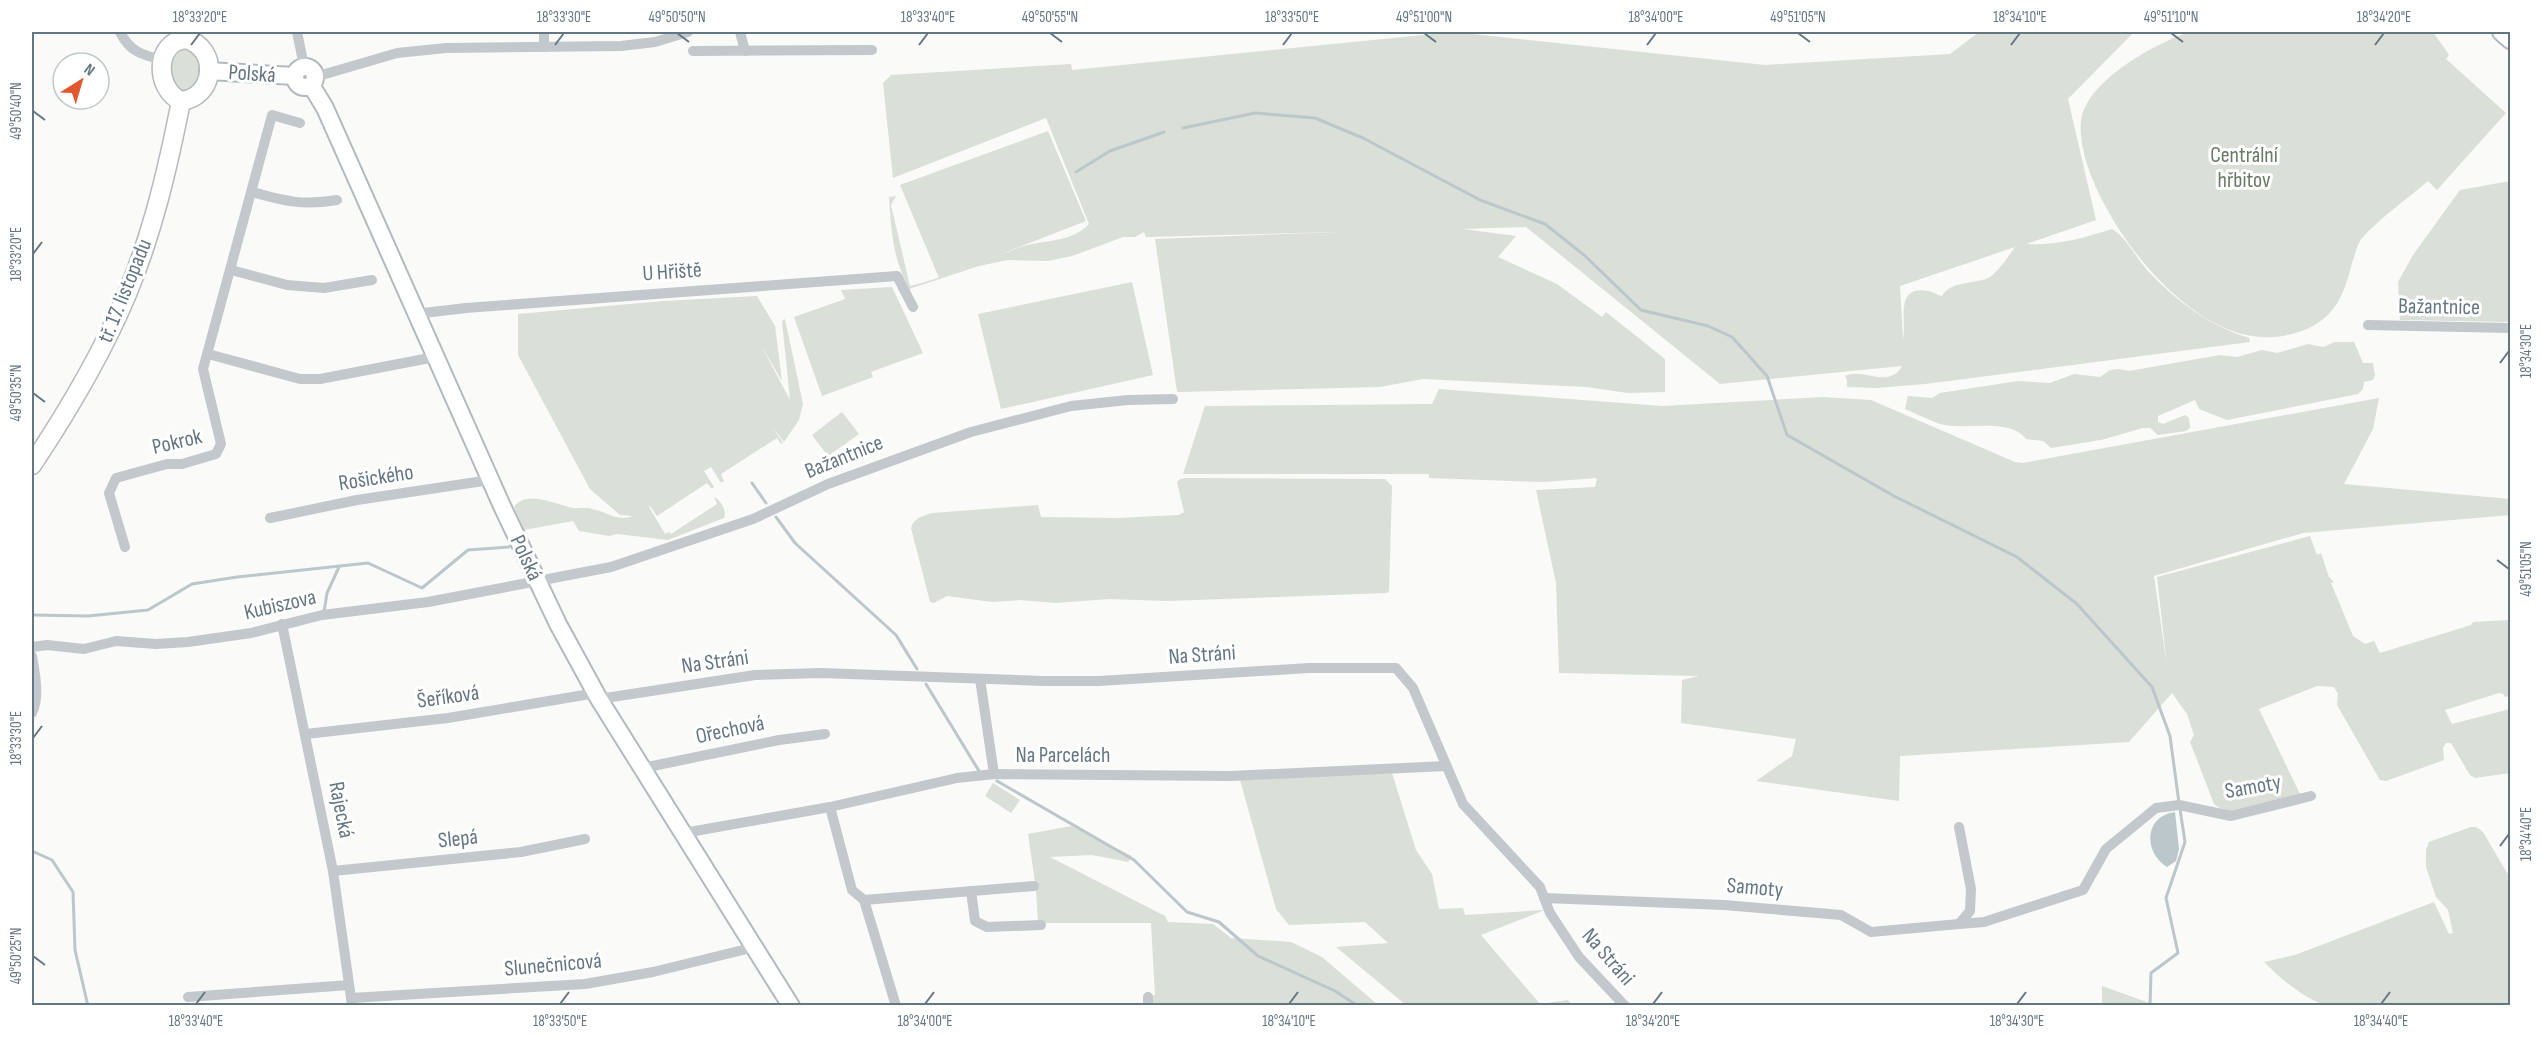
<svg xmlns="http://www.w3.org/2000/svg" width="2542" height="1037" font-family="'Sofia Sans Condensed',sans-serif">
<rect width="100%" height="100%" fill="#fafaf8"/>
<g fill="#dadfd7" fill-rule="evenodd">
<path d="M1454 32 1765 65 1950 54 1979 32H2134L2068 99 2096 220 2026 244C2056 246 2083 238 2112 229 2127 238 2136 258 2148 271 2176 301 2210 326 2249 338L2250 342 1925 384 1877 388 1847 387V380L1845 376C1863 367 1889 390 1902 366L1720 384 1526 227 1463 229 1516 236 1498 257 1557 284 1602 317 1606 312 1665 359V392L1628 393 1587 387 1423 379 1380 387 1177 392 1155 239 1338 232 1146 237 1144 232 1135 237H1123L1072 256 1048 261 1008 260 979 266 909 289C893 259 891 230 889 197L896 196 891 205 910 286C949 277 985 258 1024 246 1045 240 1073 242 1089 224L1046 118 893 178 883 83 891 75 1071 64 1072 70ZM2015 247C2011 253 1997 273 1990 277 1975 285 1951 280 1942 296 1937 295 1933 292 1928 291 1894 284 1907 322 1903 339L1900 286Z"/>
<path d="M2189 32H2433L2449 55 2446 59 2506 113 2437 190 2428 181C2406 200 2381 217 2362 238 2357 244 2355 255 2352 263 2345 291 2337 315 2309 328 2287 338 2262 340 2238 333 2171 312 2106 226 2086 161 2082 146 2078 127 2083 112 2096 76 2155 44 2189 32Z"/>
<path d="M180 47 196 51 201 71 194 89 183 92 170 81 169 62Z"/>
<path d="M1048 131 1086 221 939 278 900 185Z"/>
<path d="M2510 181V322L2400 320 2398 282 2413 255 2460 190Z"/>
<path d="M1132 282 1153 375 1001 409 978 314Z"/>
<path d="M892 287 923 353 871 372 873 377 822 396 794 317 845 299 841 290Z"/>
<path d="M757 296 775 326 782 381 761 345 790 400 782 321 785 319 803 404 799 420 784 442 773 428 783 443 781 444 777 438 721 474 724 481 721 483 711 467 704 471 714 487 712 489 707 483 657 516 650 506 649 507 665 534 669 532 671 534 717 504 714 497C721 500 727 511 724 518L668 540 617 534 609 536 579 531 573 521 524 530 514 507C527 489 556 505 573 508 579 509 586 507 592 509 608 512 617 522 633 516L620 515 590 489 518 355V314L663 301Z"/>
<path d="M2335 342H2354L2363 363H2373L2375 376 2373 380 2364 382 2363 389 2358 394 2227 420 2199 409 2195 400 2158 416V422L2163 424 2185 415 2189 418 2190 428 2186 431 2158 435 2150 428H2143L2101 440 2051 448 2043 441 2026 439C2010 417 1964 431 1940 424 1929 420 1917 414 1905 409L1908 396 1932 398 1940 393 2018 381 2050 383 2074 374 2100 377 2110 370 2119 369 2129 371 2220 355 2237 357 2262 350 2277 353 2308 344 2323 347Z"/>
<path d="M1439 389 1662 406 1823 397 1871 400 2015 462 2023 463 2379 398 2373 429 2344 484 2510 499V515L2303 533 2154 576 2167 666 2157 577 2310 536 2317 555 2321 553 2329 577 2334 582 2331 583 2353 636 2365 644 2374 641 2380 653 2471 625 2473 622 2510 620V696L2505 697 2503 694 2499 693 2445 710 2452 724 2510 709V773L2475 778 2470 775 2451 743H2446L2443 748 2444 760 2386 781 2380 780 2337 705 2338 694 2334 687 2317 686 2259 709 2301 796 2228 814 2214 804 2190 742 2194 735 2187 714 2172 693 2129 742 1900 756 1899 801 1756 781 1792 756 1796 739 1681 723 1682 680 1699 676 1559 673 1556 583 1536 490 1595 487 1597 478 1543 482 1429 478V474H1183L1205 406 1432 404Z"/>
<path d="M842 412 859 434 828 456 812 435Z"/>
<path d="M1187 478 1385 479 1392 486 1389 591 1387 593 1167 601 1109 599 1056 603 1020 600 992 602 947 596 934 603 930 602 911 528C914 518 922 516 932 513L1038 505 1041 517 1117 518 1179 515 1184 512 1177 482 1180 479Z"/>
<path d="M1392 773 1416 850 1432 874 1439 909 1463 908 1465 915 1545 910 1481 935 1540 1004 1568 1000 1572 1005H1406L1336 947 1388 943 1365 922 1289 925 1276 909 1240 780Z"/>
<path d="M993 783 1020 800 1011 813 985 796Z"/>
<path d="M1071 826 1132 856 1128 862 1092 855 1050 857 1165 916 1168 922 1213 924 1231 938 1291 942 1322 957 1378 1005H1151V996L1155 995 1151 923H1038L1036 889 1028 834Z"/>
<path d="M2471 827H2476L2483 832 2510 878V1005H2323C2300 995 2282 980 2264 962L2295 955 2434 902 2449 934 2453 933 2448 910 2436 897 2426 867V850L2429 842Z"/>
<path d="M2102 986 2155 1005H2102Z"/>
</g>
<path fill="#bbc7cb" d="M2175 812 2179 849 2176 861 2167 867C2143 852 2144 816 2175 812Z"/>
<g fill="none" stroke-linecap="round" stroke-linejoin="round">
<g stroke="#bbc7cb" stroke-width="3">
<path d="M1183 128 1255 113 1315 118 1363 138 1480 200 1545 224 1584 255 1641 310 1708 326 1732 337 1767 376 1787 435 1894 496 2017 557 2077 604 2152 687 2170 736 2179 803"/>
<path d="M1076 172 1110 151 1164 132"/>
<path d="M752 483 766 503"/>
<path d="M776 517 795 543 896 635 917 669"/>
<path d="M324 612 327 593 339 567"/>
<path d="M32 615 88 616 148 610 192 584 237 577 368 563 422 588 468 550 509 547"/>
<path d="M926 684 979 771"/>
<path d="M997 781 1134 860 1187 912 1219 922 1258 956 1335 991 1358 1006"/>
<path d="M32 851 52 860 73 892 75 950 88 1006"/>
<path d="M2150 1006 2151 973 2178 953 2166 898 2185 842 2180 809"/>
</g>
<defs>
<g id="secondary">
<path d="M2501 32 2510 40"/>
<circle cx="305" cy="77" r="10"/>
<path d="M208 71 295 76"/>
<path d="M311 85 325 108 502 506 558 624 599 699 791 1006"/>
</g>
<g id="primary">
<path d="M186 39C219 48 216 97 181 101 155 89 154 42 186 39Z"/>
<path d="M32 465C68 411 102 354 127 294 153 232 168 167 181 101"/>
</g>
</defs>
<use href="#secondary" stroke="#b3babf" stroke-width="20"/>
<use href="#primary" stroke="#b5babe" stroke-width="21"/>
<g stroke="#c3c8cc" stroke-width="10">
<path d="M120 32C129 51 142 55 162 60"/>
<path d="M297 32 304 66"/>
<path d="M544 32V47"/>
<path d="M740 32 745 51"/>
<path d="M693 51 872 50"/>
<path d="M315 77 397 53 446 48 621 46 655 42 688 32"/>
<path d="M252 192C284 201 303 206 337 200"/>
<path d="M231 270 287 285 324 288 372 280"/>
<path d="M415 314 466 308 897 276 913 307"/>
<path d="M2368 325 2510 328"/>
<path d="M208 354 300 379H320L435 357"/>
<path d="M270 518 357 500 490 480"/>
<path d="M125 547 109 493 116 478 167 464H182L216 454 221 444 203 369 272 115 300 123"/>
<path d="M282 624 333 871 352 1005"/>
<path d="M32 647 47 645 84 649 116 641 156 644 188 642 251 633 322 615 428 602 611 567 753 519 828 484 971 432 1071 406 1128 400 1173 399"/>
<path d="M32 656C35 674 40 697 32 713"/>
<path d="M980 679 994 774"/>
<path d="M599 699 755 675 821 673 1044 681H1099L1309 668H1396L1413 688 1463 804 1540 887 1550 913 1579 957 1625 1006"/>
<path d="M306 734 448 718 596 693"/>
<path d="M643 768 779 740 825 734"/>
<path d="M830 807 852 890 864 900 1034 886"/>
<path d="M684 833 830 807 957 778 994 774 1231 776 1446 766"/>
<path d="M333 871 521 852 585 839"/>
<path d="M971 891 975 921 987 927 1041 925"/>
<path d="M1544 898 1724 905 1841 915 1871 932 1959 924 1970 911 1971 889 1959 827"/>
<path d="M864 900 896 1006"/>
<path d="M1959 924 1984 922 2083 890 2106 849 2156 808 2179 805 2231 816 2311 796"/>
<path d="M188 997 349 985"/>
<path d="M1148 997V1006"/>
<path d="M351 998 585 984 653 972 755 947"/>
</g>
<use href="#secondary" stroke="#fff" stroke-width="16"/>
<use href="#primary" stroke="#fff" stroke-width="18"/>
</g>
<path fill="none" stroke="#657683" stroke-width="2" d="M677 33 689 42M1050 33 1062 42M1424 33 1436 42M1798 33 1810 42M2171 33 2183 42M191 45 200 33M555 45 564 33M919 45 928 33M1283 45 1292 33M1647 45 1656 33M2011 45 2020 33M2375 45 2384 33M33 111 45 120M33 254 42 242M2500 363 2509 351M33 393 45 402M2497 560 2509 569M33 738 42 726M2500 846 2509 834M33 956 45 965M196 1004 205 992M560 1004 569 992M925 1004 934 992M1289 1004 1298 992M1653 1004 1662 992M2017 1004 2026 992M2381 1004 2390 992"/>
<g text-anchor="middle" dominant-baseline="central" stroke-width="6" stroke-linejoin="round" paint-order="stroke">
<g font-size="22" fill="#657683" stroke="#fff">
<text transform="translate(252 74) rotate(4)">Polská</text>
<text transform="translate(672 272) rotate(-4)">U Hřiště</text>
<text transform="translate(125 291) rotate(-68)">tř. 17. listopadu</text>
<text transform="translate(2439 307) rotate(1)">Bažantnice</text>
<text transform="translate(177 442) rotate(-13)">Pokrok</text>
<text transform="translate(844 457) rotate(-22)">Bažantnice</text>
<text transform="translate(376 478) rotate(-9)">Rošického</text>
<text transform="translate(526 558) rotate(65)">Polská</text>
<text transform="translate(280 605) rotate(-13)">Kubiszova</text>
<text transform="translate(1202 655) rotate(-4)">Na Stráni</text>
<text transform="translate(715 662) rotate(-8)">Na Stráni</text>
<text transform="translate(448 697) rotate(-8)">Šeříková</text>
<text transform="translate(730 730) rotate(-12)">Ořechová</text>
<text x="1063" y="755">Na Parcelách</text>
<text transform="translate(2253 787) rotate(-10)">Samoty</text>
<text transform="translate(341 810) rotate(79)">Rajecká</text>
<text transform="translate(458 839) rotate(-6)">Slepá</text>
<text transform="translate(1755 888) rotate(5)">Samoty</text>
<text transform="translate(1608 957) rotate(49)">Na Stráni</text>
<text transform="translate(553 965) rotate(-5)">Slunečnicová</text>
</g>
<g font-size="22" fill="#687a64" stroke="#fff">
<text x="2244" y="155">Centrální<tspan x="2244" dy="25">hřbitov</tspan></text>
</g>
</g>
<rect width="2542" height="1037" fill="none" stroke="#ffffff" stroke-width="66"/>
<g transform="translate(81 81) rotate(37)"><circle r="28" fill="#ffffff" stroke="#c1c8cd" stroke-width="1.5"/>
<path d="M0-4.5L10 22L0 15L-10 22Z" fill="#e4572e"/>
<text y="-9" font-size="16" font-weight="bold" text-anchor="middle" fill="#657683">N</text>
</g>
<rect x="33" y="33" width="2476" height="971" fill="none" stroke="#657683" stroke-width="2"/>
<g font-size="15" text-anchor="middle" fill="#657683">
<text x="200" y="22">18°33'20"E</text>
<text x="564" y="22">18°33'30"E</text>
<text x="677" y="22">49°50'50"N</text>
<text x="928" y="22">18°33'40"E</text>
<text x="1050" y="22">49°50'55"N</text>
<text x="1292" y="22">18°33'50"E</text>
<text x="1424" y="22">49°51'00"N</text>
<text x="1656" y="22">18°34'00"E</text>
<text x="1798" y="22">49°51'05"N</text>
<text x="2020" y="22">18°34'10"E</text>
<text x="2171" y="22">49°51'10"N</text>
<text x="2384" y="22">18°34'20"E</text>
<text transform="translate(16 111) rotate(-90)" y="5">49°50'40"N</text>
<text transform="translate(16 254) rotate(-90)" y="5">18°33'20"E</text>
<text transform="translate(2526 351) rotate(-90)" y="5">18°34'30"E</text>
<text transform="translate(16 393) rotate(-90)" y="5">49°50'35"N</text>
<text transform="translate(2526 569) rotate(-90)" y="5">49°51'05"N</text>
<text transform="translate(16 738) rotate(-90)" y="5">18°33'30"E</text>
<text transform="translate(2526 834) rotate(-90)" y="5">18°34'40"E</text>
<text transform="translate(16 956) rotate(-90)" y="5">49°50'25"N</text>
<text x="196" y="1026">18°33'40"E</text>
<text x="560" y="1026">18°33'50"E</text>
<text x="925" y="1026">18°34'00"E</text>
<text x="1289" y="1026">18°34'10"E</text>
<text x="1653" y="1026">18°34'20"E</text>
<text x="2017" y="1026">18°34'30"E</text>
<text x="2381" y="1026">18°34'40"E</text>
</g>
</svg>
